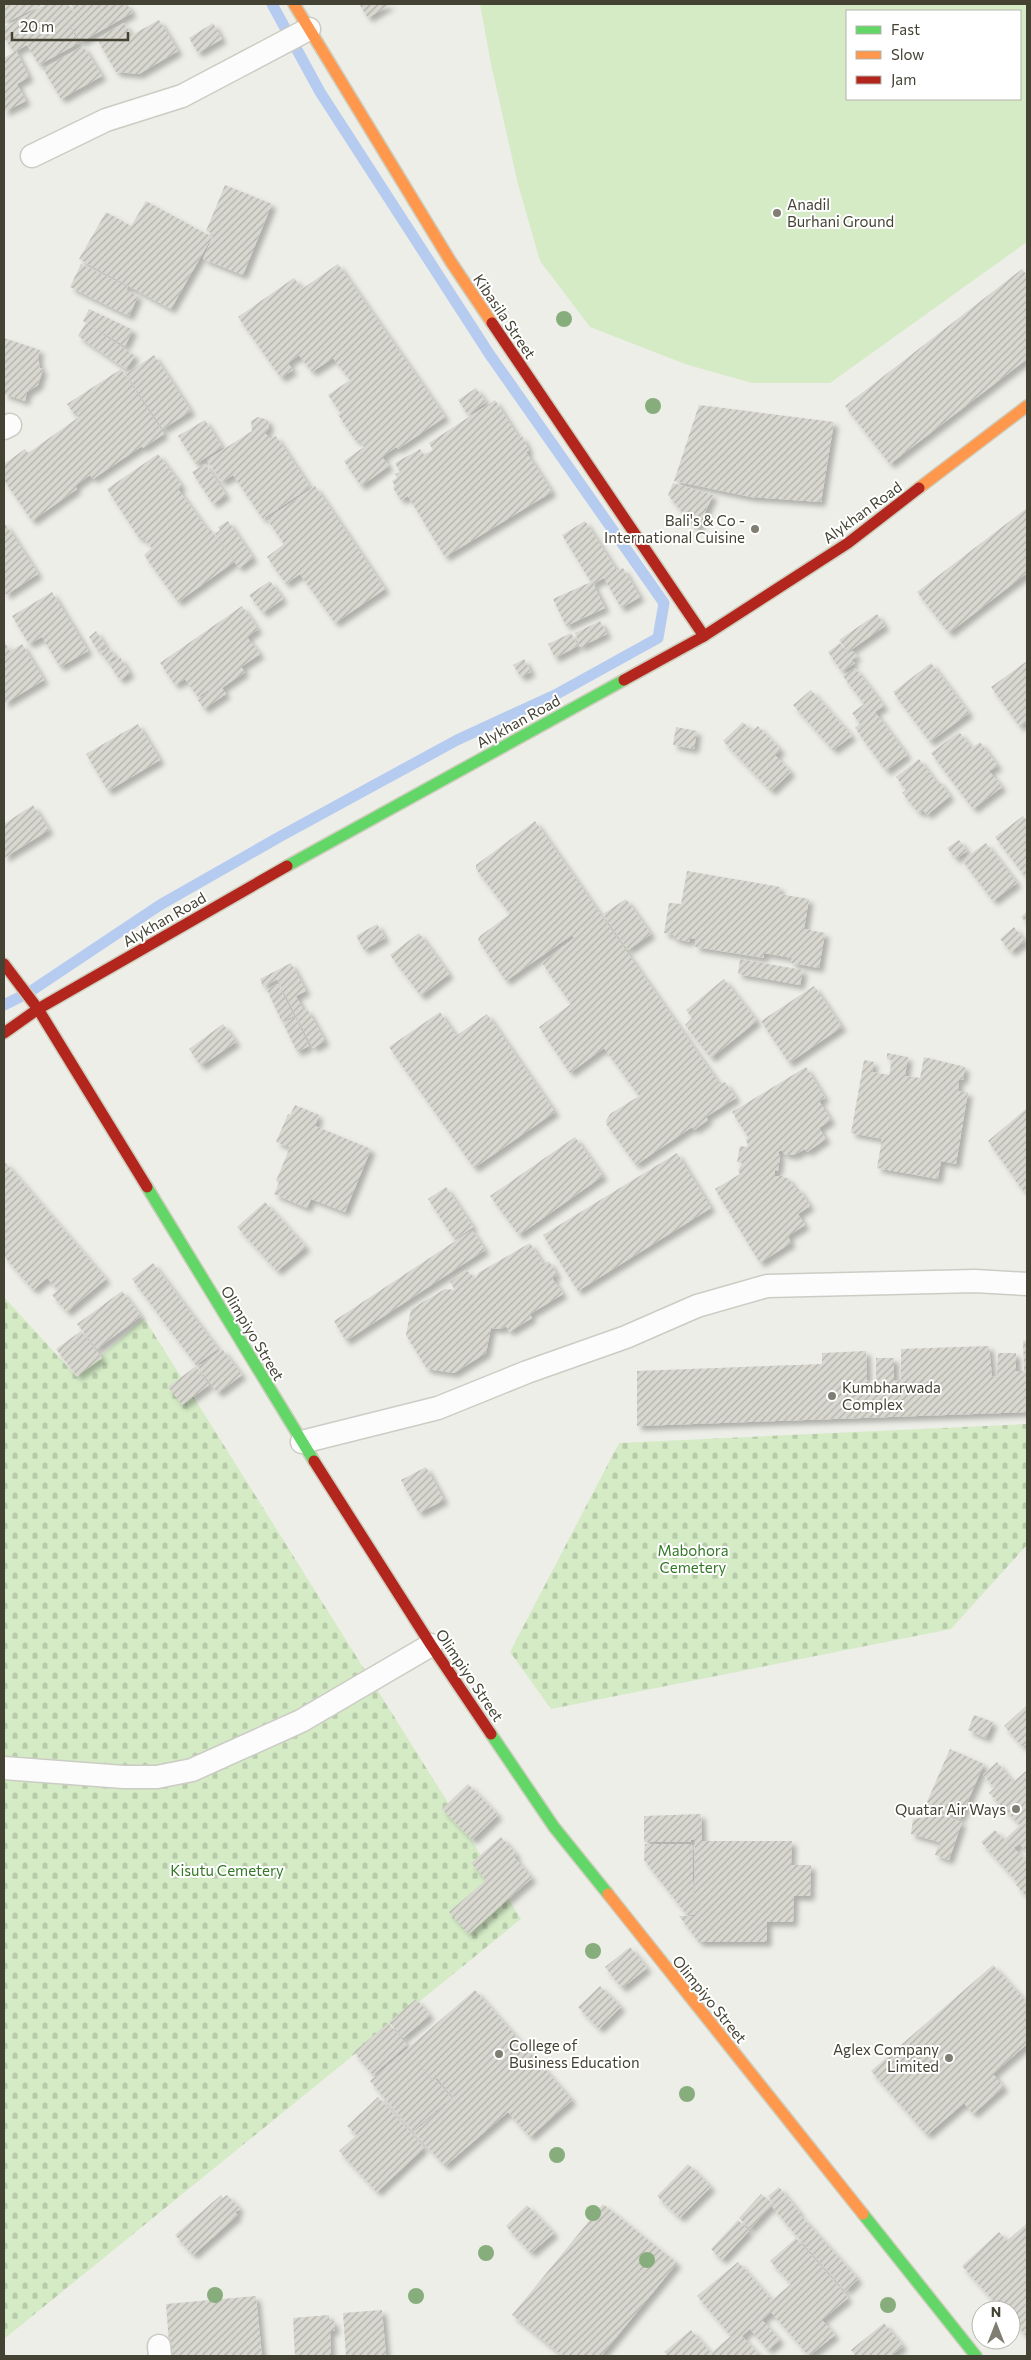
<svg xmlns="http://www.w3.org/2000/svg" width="1031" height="2360" font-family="Commissioner,sans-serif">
<defs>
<pattern id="cemetery-stones" width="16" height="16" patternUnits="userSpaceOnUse" patternTransform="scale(1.25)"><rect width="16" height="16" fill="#d4ebc6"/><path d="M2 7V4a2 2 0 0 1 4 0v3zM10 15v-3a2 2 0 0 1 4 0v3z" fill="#b7cbab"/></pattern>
<pattern id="building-hatch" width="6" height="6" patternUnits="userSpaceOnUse" patternTransform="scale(1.25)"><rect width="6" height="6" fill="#d8d7d0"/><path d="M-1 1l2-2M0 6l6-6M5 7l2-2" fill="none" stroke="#b1b0a9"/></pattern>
<filter id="shadow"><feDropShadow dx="4.5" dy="4.5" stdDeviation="2.5" flood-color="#0004"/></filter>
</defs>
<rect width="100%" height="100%" fill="#eeeee8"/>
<g fill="url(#cemetery-stones)">
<path d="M4 1297 77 1377 144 1318 521 1919 4 2339Z"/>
<path d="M1027 1424V1545L951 1629 551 1709 510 1652 619 1443Z"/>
</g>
<path fill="#d4ebc6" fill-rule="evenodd" d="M480 4H1027V242L830 383H752L685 364 590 327 540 261 518 184 491 64ZM847 11H1020V99H847Z"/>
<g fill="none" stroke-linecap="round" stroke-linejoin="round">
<path stroke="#b5cbef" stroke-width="11" d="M4 1005 28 993 160 905 281 836 457 740 555 695 658 638 664 603 490 355 320 92 272 4"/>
</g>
<g fill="url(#building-hatch)" fill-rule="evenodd" filter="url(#shadow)">
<path d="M4 4H43L4 24Z"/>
<path d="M46 4H68L72 11 74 10 71 4H127L132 13 81 42 64 16 79 43 39 65 27 45 16 51 29 77 17 84 26 101 4 112V58L14 52 4 38V27Z"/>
<path d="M359 4H391L368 18Z"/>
<path d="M159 20 178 51 139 74 116 72 97 39 124 23 132 35Z"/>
<path d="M213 23 222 39 198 53 189 38Z"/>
<path d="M83 46 102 76 61 99 43 69Z"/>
<path d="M225 185 272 204 243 275 203 259 214 234 206 231Z"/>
<path d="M146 201 212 237 171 309 79 259 106 212 131 226Z"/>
<path d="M81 264 128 287 126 290 138 296 129 316 70 287Z"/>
<path d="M338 264 445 417 398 449 396 447 382 457 389 466 361 486 344 461 364 447 359 439 356 441 338 415 341 413 328 395 350 380 333 358 312 372 299 355 288 363 293 370 281 378 238 317 294 278 302 289Z"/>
<path d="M1022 269 1027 275V359L890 464 845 406Z"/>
<path d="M89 309 133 330 125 346 83 321Z"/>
<path d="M86 323 135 356 126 369 78 336Z"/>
<path d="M4 338 40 350 38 357 40 368 43 369 38 385 27 392 25 401 4 394Z"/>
<path d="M154 355 191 411 163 429 126 374Z"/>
<path d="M121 369 164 434 143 448 142 446 93 479 90 475 75 486 77 489 32 521 4 480V464L25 449 28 453 79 417 77 413 104 394 74 414 67 404Z"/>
<path d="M476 388 486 402 468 415 458 400Z"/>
<path d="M495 400 519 438 522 436 529 450 526 452 552 492 445 557 408 496 401 500 393 488 395 486 392 481 397 478 395 474 400 472 395 463 420 449 424 455 433 450 429 443Z"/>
<path d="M699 405 834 422 821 502 751 497 674 481Z"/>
<path d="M258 417 268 420 269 428 265 433 271 439 276 436 310 487 263 519 233 475 222 482 207 460 252 431 251 421Z"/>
<path d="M205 420 222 447 196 464 178 436Z"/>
<path d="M158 454 182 486 178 489 209 532 211 530 234 562 178 602 144 555 152 548 143 537 139 538 107 489Z"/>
<path d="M205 464 226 495 213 504 192 472Z"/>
<path d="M673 483 713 495 697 530 668 495Z"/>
<path d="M315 486 385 589 335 623 300 574 286 584 267 557 284 544 267 519Z"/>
<path d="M1027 508V573L949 633 917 592Z"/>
<path d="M228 521 253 558 239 568 215 534 220 530 218 527Z"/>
<path d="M585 521 617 571 623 568 640 597 621 608 604 578 593 584 605 608 566 626 553 599 591 582 562 535Z"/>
<path d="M4 522 38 574 6 595 4 591Z"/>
<path d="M270 581 283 599 263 613 249 595Z"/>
<path d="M52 592 88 651 60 667 42 637 29 644 12 616Z"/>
<path d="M242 606 258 629 247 637 260 654 241 667 245 672 222 688 226 694 204 709 198 700 219 683 198 697 185 679 175 685 160 663Z"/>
<path d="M877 614 885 626 848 652 839 640Z"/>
<path d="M600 621 607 634 580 647 575 633Z"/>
<path d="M96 631 106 646 98 651 89 637Z"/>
<path d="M571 633 578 646 555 658 548 644Z"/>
<path d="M4 641 10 651 22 644 44 680 4 704Z"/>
<path d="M840 643 848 654 853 651 857 656 851 660 855 663 842 672 828 652Z"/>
<path d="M108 647 115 656 108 662 100 652Z"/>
<path d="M120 657 130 673 120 680 109 664Z"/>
<path d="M524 659 531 672 521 677 513 665Z"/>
<path d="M1027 661V722L1020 727 991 687Z"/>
<path d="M931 663 969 713 930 742 893 692Z"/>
<path d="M855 668 884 706 875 712 907 755 886 771 855 728 860 724 852 713 864 704 843 676Z"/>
<path d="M811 690 852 736 833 750 793 705Z"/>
<path d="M743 722 752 731 758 726 781 750 775 755 791 772 771 791 723 741Z"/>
<path d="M138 724 160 760 108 791 86 754Z"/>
<path d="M676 727 697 731 694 749 673 745Z"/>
<path d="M959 732 972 748 980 742 998 766 989 771 1002 787 973 809 931 753Z"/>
<path d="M919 759 936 782 938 780 950 796 927 815 923 810 919 813 902 793 906 790 896 777Z"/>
<path d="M33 805 49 830 4 858V824Z"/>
<path d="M1023 816 1027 821V879L995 837Z"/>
<path d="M535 821 720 1085 725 1082 736 1098 706 1117 708 1120 694 1130 692 1127 636 1165 607 1125 606 1121 610 1114 639 1096 604 1048 570 1073 539 1027 571 1004 542 963 574 938 572 935 506 981 478 940 480 936 510 914 476 869V865Z"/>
<path d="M959 840 967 851 956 859 947 848Z"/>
<path d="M986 843 1017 883 993 901 962 860Z"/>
<path d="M687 871 780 887 779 894 809 899 804 929 825 933 819 968 791 963 792 958 764 953V958L695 947 696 939 690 938 689 942 673 938 674 935 664 933 669 903 681 904Z"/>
<path d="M626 899 651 934 628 950 603 914Z"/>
<path d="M1027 911V923L1021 917Z"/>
<path d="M377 924 385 938 364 950 356 936Z"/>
<path d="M1014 927 1025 941 1011 952 1000 939Z"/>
<path d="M419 933 449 974 421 996 390 955Z"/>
<path d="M740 959 803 970 800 985 738 974Z"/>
<path d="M291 963 306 991 296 996 304 1011 307 1009 325 1041 313 1048 277 979 263 987 260 979Z"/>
<path d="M724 979 757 1021 711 1058 685 1025 692 1018 686 1010Z"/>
<path d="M278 984 294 1016 282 1022 267 990Z"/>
<path d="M814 986 842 1027 789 1063 761 1021Z"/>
<path d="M440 1012 456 1036 487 1014 555 1112 474 1168 389 1047Z"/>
<path d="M295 1017 309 1046 297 1052 283 1023Z"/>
<path d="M223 1024 236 1042 201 1066 189 1049Z"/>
<path d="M887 1053 908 1057 905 1076 920 1078 924 1057 965 1067 963 1080 959 1079 958 1091 968 1092 956 1164 941 1161 938 1179 877 1168 882 1139 851 1133 864 1060 874 1062 872 1072 889 1075 892 1060 887 1059Z"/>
<path d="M806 1067 825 1098 819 1101 831 1120 819 1128 826 1139 807 1152 805 1149 794 1155 784 1154 782 1150 778 1152 780 1156 778 1171 775 1170V1176H782L789 1179 795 1189 798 1188 810 1206 798 1214 805 1225 788 1236 791 1243 760 1263 715 1189 740 1174 738 1170 743 1163 737 1162 740 1146 747 1147 748 1145 746 1140 748 1137 732 1112Z"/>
<path d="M295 1105 319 1115 315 1126 371 1149 345 1212 311 1199 307 1208 274 1194 279 1183 276 1181 290 1147 276 1142 288 1114 290 1115Z"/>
<path d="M1027 1108V1190L1025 1192 1013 1178 1017 1175 1015 1173 1012 1175 988 1141Z"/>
<path d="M575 1137 603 1176 519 1235 490 1196Z"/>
<path d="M677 1153 711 1208 578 1291 543 1235Z"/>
<path d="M4 1161 106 1279 67 1312 52 1295 58 1290 47 1278 33 1290 4 1256Z"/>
<path d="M446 1187 473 1227 455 1240 428 1199Z"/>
<path d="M265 1202 306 1247 277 1271 237 1227Z"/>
<path d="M472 1230 485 1250 346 1341 334 1321Z"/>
<path d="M530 1243 543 1264 549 1261 557 1275 552 1278 563 1294 530 1314 532 1318 509 1332 506 1326 501 1329 491 1328 486 1353 454 1373 427 1369 406 1335 411 1309 445 1289 455 1290 450 1282 466 1270 476 1279 478 1273Z"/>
<path d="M153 1263 218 1349 196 1365 132 1279Z"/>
<path d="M122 1291 141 1316 97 1349 77 1324Z"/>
<path d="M81 1331 102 1358 77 1376 56 1349Z"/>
<path d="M1027 1340V1412L637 1426V1371L822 1364V1353L866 1351 867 1380 876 1381V1358H894V1381L901 1380V1349L989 1346 992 1377 997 1376 998 1353H1016V1371H1024L1023 1341Z"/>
<path d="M222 1349 242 1375 218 1393 198 1367Z"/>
<path d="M196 1366 209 1385 182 1405 168 1387Z"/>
<path d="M426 1467 444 1500 419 1513 401 1480Z"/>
<path d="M1027 1705V1743L1023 1747 1004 1726Z"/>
<path d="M974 1715 993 1722 986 1738 968 1730Z"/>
<path d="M950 1749 984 1764 960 1819 926 1804Z"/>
<path d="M997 1762 1013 1782 1027 1770V1852L1014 1838 1019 1844 1014 1848 1027 1862V1897L1016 1885 1018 1883 981 1842 995 1830 1004 1840 1020 1825 989 1793 1005 1778 1004 1777 994 1787 983 1775Z"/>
<path d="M468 1784 498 1815 472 1840 442 1809Z"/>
<path d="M701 1814 702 1841H792L791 1865H811L810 1896H794L793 1922H767V1942H699L679 1916H694L695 1840H691V1842H644V1816Z"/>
<path d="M940 1815 962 1822 949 1860 935 1855 939 1842 911 1834 913 1819Z"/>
<path d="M501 1837 517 1855 514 1857 532 1878 469 1934 449 1912 486 1880 471 1863Z"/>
<path d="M645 1844H692L694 1915H687L644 1860Z"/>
<path d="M630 1947 647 1968 622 1988 605 1967Z"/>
<path d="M993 1965 1027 2003V2044L993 2074 1004 2087 973 2114 964 2103 927 2135 871 2071Z"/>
<path d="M600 1986 621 2007 599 2029 578 2007Z"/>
<path d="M475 1990 572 2100 530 2137 508 2112 445 2166 414 2132 454 2097 437 2078 435 2079 451 2098 413 2131 370 2081ZM414 2058 434 2081 433 2082Z"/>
<path d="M416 1999 430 2015 403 2038 389 2022Z"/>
<path d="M388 2023 407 2045 373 2075 354 2052Z"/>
<path d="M378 2097 424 2148 377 2192 339 2151 357 2135 347 2126Z"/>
<path d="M688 2164 711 2187 680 2218 657 2196Z"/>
<path d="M779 2187 800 2213 787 2225 772 2206 774 2204 768 2196Z"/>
<path d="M761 2194 773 2204 750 2229 739 2218Z"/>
<path d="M221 2195 223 2198 227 2195 240 2209 235 2212 238 2215 193 2255 175 2235Z"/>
<path d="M603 2204 677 2263 601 2356H563L512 2315Z"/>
<path d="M527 2205 554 2233 531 2253 506 2226Z"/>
<path d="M800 2215 858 2279 846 2291 788 2226Z"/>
<path d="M738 2220 749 2231 722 2260 711 2249Z"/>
<path d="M1027 2223V2337L1011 2319V2310H1002L962 2266 999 2232 1007 2241Z"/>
<path d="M796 2238 848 2298 822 2320 835 2335 809 2356 771 2312 762 2320 780 2340 768 2350 750 2329 742 2336 760 2356H668L664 2352 691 2330 711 2353 731 2336 697 2296 738 2262 772 2300 791 2284 770 2261Z"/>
<path d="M256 2296 262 2356H170L166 2304Z"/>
<path d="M382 2310 386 2356H346L343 2313Z"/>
<path d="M329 2315V2321H334L335 2331H330L331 2356H295L293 2318Z"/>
<path d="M884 2323 903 2346 891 2356H856L851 2350Z"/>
</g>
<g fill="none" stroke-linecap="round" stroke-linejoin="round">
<defs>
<g id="lane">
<path d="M32 156 106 120 182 96 309 29"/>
<path d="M4 428 10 425"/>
<path d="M302 1442 438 1408 527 1372 626 1337 697 1306 767 1286 975 1281 1027 1284"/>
<path d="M4 1768 124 1777H157L192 1770 301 1721 431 1645"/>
<path d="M159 2346 160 2356"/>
</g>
<g id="fast">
<path d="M287 866 624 680"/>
<path d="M147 1187 314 1461"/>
<path d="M491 1734 554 1827 608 1894"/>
<path d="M863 2214 976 2356"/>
</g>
<g id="slow">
<path d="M294 4 451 262 492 323"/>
<path d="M919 488 1027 406"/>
<path d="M608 1894 863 2214"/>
</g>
<g id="jam">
<path d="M492 323 704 636"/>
<path d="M624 680 704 636 848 543 919 488"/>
<path d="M4 964 38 1009 147 1187"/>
<path d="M4 1033 38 1009 287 866"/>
<path d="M314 1461 431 1645 491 1734"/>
</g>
</defs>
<use href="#lane" stroke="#ccccc5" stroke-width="25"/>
<use href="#fast" stroke="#cecebe" stroke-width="14"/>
<use href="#slow" stroke="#cecebe" stroke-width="14"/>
<use href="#jam" stroke="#cecebe" stroke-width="14"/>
<use href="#lane" stroke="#fcfcfc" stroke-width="22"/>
<use href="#fast" stroke="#63d668" stroke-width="11"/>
<use href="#slow" stroke="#ff974d" stroke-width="11"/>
<use href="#jam" stroke="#b3261e" stroke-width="11"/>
</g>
<g fill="#87ad7d">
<circle cx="564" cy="319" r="8"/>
<circle cx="653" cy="406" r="8"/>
<circle cx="593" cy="1951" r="8"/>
<circle cx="687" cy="2094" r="8"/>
<circle cx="557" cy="2155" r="8"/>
<circle cx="593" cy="2213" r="8"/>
<circle cx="486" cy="2253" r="8"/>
<circle cx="647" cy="2260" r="8"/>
<circle cx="215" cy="2295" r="8"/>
<circle cx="416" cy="2296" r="8"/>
<circle cx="888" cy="2305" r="8"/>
</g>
<g fill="#807e72" stroke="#fff" stroke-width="2">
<circle cx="777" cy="213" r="5"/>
<circle cx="755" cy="529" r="5"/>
<circle cx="832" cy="1396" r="5"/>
<circle cx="1016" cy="1809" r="5"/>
<circle cx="499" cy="2054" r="5"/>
<circle cx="949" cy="2058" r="5"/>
</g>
<g text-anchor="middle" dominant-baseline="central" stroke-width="4" stroke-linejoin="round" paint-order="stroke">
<g font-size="15" fill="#444233" stroke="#fff" text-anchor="start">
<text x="787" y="204">Anadil<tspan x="787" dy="17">Burhani Ground</tspan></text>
<text x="745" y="520" text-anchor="end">Bali's &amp; Co -<tspan x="745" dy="17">International Cuisine</tspan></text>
<text x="842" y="1387">Kumbharwada<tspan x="842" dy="17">Complex</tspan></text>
<text x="1006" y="1809" text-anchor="end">Quatar Air Ways</text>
<text x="509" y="2045">College of<tspan x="509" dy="17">Business Education</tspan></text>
<text x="939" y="2049" text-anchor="end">Aglex Company<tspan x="939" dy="17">Limited</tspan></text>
</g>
<g font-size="15" fill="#444233" stroke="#fff">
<text transform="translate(505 316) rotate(56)">Kibasila Street</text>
<text transform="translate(862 512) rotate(-36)">Alykhan Road</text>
<text transform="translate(518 721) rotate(-29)">Alykhan Road</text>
<text transform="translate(164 919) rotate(-30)">Alykhan Road</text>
<text transform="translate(253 1333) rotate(59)">Olimpiyo Street</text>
<text transform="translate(470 1675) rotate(56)">Olimpiyo Street</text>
<text transform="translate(710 1999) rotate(51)">Olimpiyo Street</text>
</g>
<g font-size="15" fill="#327825" stroke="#fff">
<text x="693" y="1550">Mabohora<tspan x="693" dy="17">Cemetery</tspan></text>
<text x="227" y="1870">Kisutu Cemetery</text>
</g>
</g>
<rect width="1031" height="2360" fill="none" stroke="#444233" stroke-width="10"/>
<rect x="846" y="10" width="175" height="90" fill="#ffffff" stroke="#b4b3ad"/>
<rect x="856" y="26" width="25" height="8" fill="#63d668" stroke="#b4b3ad"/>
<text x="891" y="35" font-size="15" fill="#444233">Fast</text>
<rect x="856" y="51" width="25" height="8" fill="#ff974d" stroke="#b4b3ad"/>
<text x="891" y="60" font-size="15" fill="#444233">Slow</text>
<rect x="856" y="76" width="25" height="8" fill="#b3261e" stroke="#b4b3ad"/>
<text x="891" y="85" font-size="15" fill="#444233">Jam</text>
<g transform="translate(996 2325)"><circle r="24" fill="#ffffff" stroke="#b4b3ad"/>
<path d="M0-4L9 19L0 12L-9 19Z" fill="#807e72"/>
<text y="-8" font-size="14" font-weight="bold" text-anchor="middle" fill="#444233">N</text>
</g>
<path d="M12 32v8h116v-8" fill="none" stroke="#444233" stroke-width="2.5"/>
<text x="20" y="32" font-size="15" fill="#444233" stroke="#ffffff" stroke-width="4" paint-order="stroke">20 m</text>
</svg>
